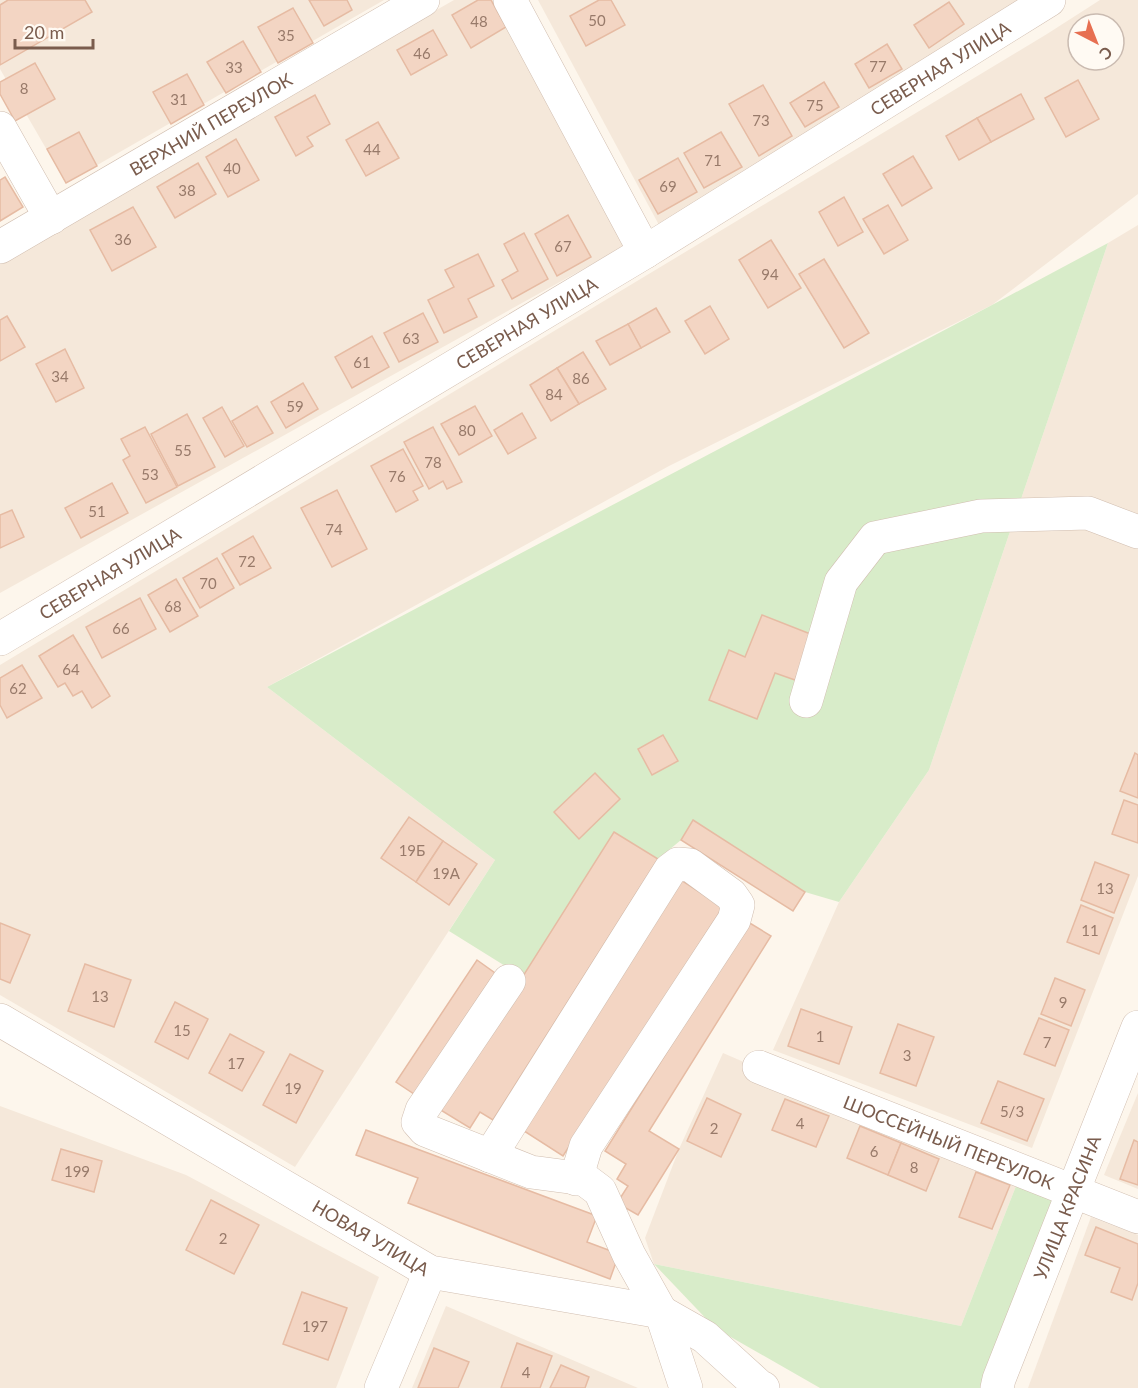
<svg xmlns="http://www.w3.org/2000/svg" width="1138" height="1388" font-family="Lato,sans-serif">
<rect width="100%" height="100%" fill="#fdf6ec"/>
<g fill="#f5e8da" fill-rule="evenodd">
<path d="M0 0H384L66 183 0 69Z"/>
<path d="M454 0H499L630 243 0 593V260Z"/>
<path d="M538 0H1019L659 225Z"/>
<path d="M1100 0H1138V194L992 305 669 466 267 687 495 860 295 1167 0 995V665L1047 34ZM1078 24H1114V60H1078Z"/>
<path d="M1138 225V876L1032 1148 773 1050 839 902 929 770 1108 243Z"/>
<path d="M723 1053 1018 1181 961 1326 654 1264 645 1238 679 1149Z"/>
<path d="M1138 1093V1189L1104 1175Z"/>
<path d="M0 1106 186 1175 379 1277 336 1388H0Z"/>
<path d="M1091 1217 1138 1235V1388H1028Z"/>
<path d="M446 1306 638 1388H412Z"/>
</g>
<g fill="#d8ecc9">
<path d="M1108 243 929 770 839 902 805 892 693 821 681 840 658 859 614 832 523 977 449 931 495 860 267 687 992 305Z"/>
<path d="M1018 1181 1057 1199 982 1388H820L715 1328 654 1264 961 1326Z"/>
</g>
<g fill="#f3d5c3" stroke="#e6bba3" stroke-width="1.5">
<path d="M8 0H85L92 12 0 65V5Z"/>
<path d="M309 0H347L352 10 324 26Z"/>
<path d="M478 0H491L506 27 471 48 452 15Z"/>
<path d="M599 0H611L625 25 586 46 570 16Z"/>
<path d="M949 2 964 24 929 48 914 25Z"/>
<path d="M293 8 313 43 278 63 258 27Z"/>
<path d="M433 30 447 55 411 75 397 50Z"/>
<path d="M243 41 261 72 226 93 207 62Z"/>
<path d="M887 44 902 69 869 88 855 64Z"/>
<path d="M35 63 55 99 15 121 0 94V82Z"/>
<path d="M187 74 204 105 171 124 153 92Z"/>
<path d="M1078 80 1099 119 1066 137 1045 98Z"/>
<path d="M824 82 839 107 805 127 790 103Z"/>
<path d="M763 85 792 136 759 156 729 104Z"/>
<path d="M1021 94 1034 119 991 142 977 118Z"/>
<path d="M315 95 330 124 307 137 313 146 296 156 275 117Z"/>
<path d="M977 118 991 142 959 160 946 136Z"/>
<path d="M378 122 399 158 366 176 346 140Z"/>
<path d="M79 132 97 166 66 183 47 149Z"/>
<path d="M721 132 742 167 704 188 684 153Z"/>
<path d="M236 139 259 180 228 197 206 157Z"/>
<path d="M913 156 932 188 902 206 883 174Z"/>
<path d="M678 158 697 192 658 214 639 180Z"/>
<path d="M198 163 216 194 175 218 157 187Z"/>
<path d="M5 177 23 207 0 221V180Z"/>
<path d="M844 197 863 232 838 246 819 212Z"/>
<path d="M888 205 908 240 884 254 863 219Z"/>
<path d="M133 207 156 247 112 271 90 230Z"/>
<path d="M568 215 591 257 557 276 535 234Z"/>
<path d="M524 233 548 279 512 299 502 280 518 271 504 244Z"/>
<path d="M771 240 801 288 768 308 739 260Z"/>
<path d="M478 254 494 286 468 299 477 317 444 333 428 300 454 287 445 270Z"/>
<path d="M824 259 869 333 844 348 799 274Z"/>
<path d="M710 306 729 339 705 354 685 321Z"/>
<path d="M656 308 670 332 641 348 628 324Z"/>
<path d="M423 313 438 342 399 362 384 333Z"/>
<path d="M7 316 25 347 0 361V320Z"/>
<path d="M628 324 641 348 610 365 596 341Z"/>
<path d="M372 336 389 367 352 388 335 357Z"/>
<path d="M65 349 84 388 56 402 36 364Z"/>
<path d="M583 352 606 389 579 404 557 368Z"/>
<path d="M557 368 579 404 551 421 530 385Z"/>
<path d="M303 383 318 409 286 428 271 402Z"/>
<path d="M257 406 273 433 247 447 232 421Z"/>
<path d="M475 406 492 436 459 455 441 424Z"/>
<path d="M222 407 244 446 225 457 203 418Z"/>
<path d="M522 413 536 438 508 454 494 430Z"/>
<path d="M187 414 215 467 178 486 151 434Z"/>
<path d="M145 427 177 487 146 503 123 460 130 456 121 439Z"/>
<path d="M433 427 462 482 447 489 443 481 429 489 404 442Z"/>
<path d="M403 449 423 486 413 491 418 500 396 512 371 466Z"/>
<path d="M112 483 128 513 81 538 65 508Z"/>
<path d="M337 490 367 549 332 567 301 508Z"/>
<path d="M12 510 24 537 0 548V515Z"/>
<path d="M253 536 271 568 240 585 222 554Z"/>
<path d="M217 558 234 588 200 608 183 578Z"/>
<path d="M176 579 198 616 170 632 148 595Z"/>
<path d="M140 598 156 629 102 658 86 627Z"/>
<path d="M762 615 813 635 795 680 775 673 757 719 709 700 729 650 745 657Z"/>
<path d="M73 635 110 696 92 708 82 691 73 696 65 683 58 687 39 656Z"/>
<path d="M22 665 42 698 7 718 0 705V678Z"/>
<path d="M663 735 678 761 652 775 638 749Z"/>
<path d="M1135 753 1138 755V798L1120 791Z"/>
<path d="M595 773 620 799 579 839 554 812Z"/>
<path d="M1124 800 1138 805V843L1112 834Z"/>
<path d="M409 817 443 841 416 882 381 858Z"/>
<path d="M693 820 805 892 793 911 681 840Z"/>
<path d="M614 832 658 859 493 1120 480 1112 470 1128 439 1109Z"/>
<path d="M443 841 477 864 449 905 416 882Z"/>
<path d="M1095 862 1129 875 1114 913 1081 900Z"/>
<path d="M681 880 723 907 563 1156 521 1129Z"/>
<path d="M1081 905 1113 918 1099 954 1067 942Z"/>
<path d="M748 922 771 936 649 1131 679 1149 638 1215 617 1203 628 1186 617 1179 626 1164 605 1151Z"/>
<path d="M0 923 30 935 10 983 0 979Z"/>
<path d="M477 960 495 973 414 1094 396 1082Z"/>
<path d="M85 964 131 980 114 1027 68 1011Z"/>
<path d="M1055 978 1085 990 1071 1026 1041 1014Z"/>
<path d="M175 1002 208 1019 188 1059 155 1042Z"/>
<path d="M801 1009 852 1027 839 1064 788 1046Z"/>
<path d="M1039 1018 1069 1030 1055 1066 1024 1054Z"/>
<path d="M898 1024 934 1037 916 1086 880 1073Z"/>
<path d="M230 1034 264 1052 242 1091 209 1073Z"/>
<path d="M290 1054 323 1071 296 1123 263 1105Z"/>
<path d="M998 1081 1044 1099 1027 1141 981 1123Z"/>
<path d="M707 1098 741 1114 721 1157 687 1141Z"/>
<path d="M785 1099 829 1116 816 1147 772 1130Z"/>
<path d="M860 1126 901 1143 888 1175 847 1158Z"/>
<path d="M366 1130 597 1216 587 1242 619 1254 610 1279 408 1203 418 1178 356 1155Z"/>
<path d="M1134 1140 1138 1142V1185L1120 1179Z"/>
<path d="M901 1143 939 1159 926 1191 888 1175Z"/>
<path d="M61 1149 102 1161 94 1192 52 1180Z"/>
<path d="M976 1172 1010 1185 992 1229 959 1217Z"/>
<path d="M211 1200 259 1225 234 1274 186 1250Z"/>
<path d="M1096 1227 1138 1244V1283L1132 1300 1111 1292 1120 1268 1085 1255Z"/>
<path d="M302 1292 347 1308 328 1360 283 1344Z"/>
<path d="M517 1343 552 1356 540 1388H501Z"/>
<path d="M434 1348 469 1362 458 1388H418Z"/>
<path d="M561 1365 589 1377 585 1388H550Z"/>
</g>
<g fill="none" stroke-linecap="round" stroke-linejoin="round">
<defs>
<g id="minor">
<path d="M510 0 645 252"/>
<path d="M0 128 51 218"/>
<path id="s1" d="M0 247 423 0"/>
<path id="s2" d="M0 639 645 252 1049 0"/>
<path d="M806 701 841 582 875 538 981 516 1088 513 1138 532"/>
<path d="M509 981 422 1110 418 1122 425 1130 531 1172 584 1179 600 1191 629 1255 661 1312 686 1388"/>
<path id="s3" d="M0 1020 430 1272 661 1312 705 1337 759 1386 763 1388"/>
<path id="s4" d="M759 1067 1138 1217"/>
<path d="M490 1156 670 870 678 864 690 865 731 895 738 905 734 920 586 1146 576 1179"/>
<path d="M381 1388 430 1272"/>
<path id="s5" d="M997 1388 999 1379 1138 1027"/>
</g>
</defs>
<use href="#minor" stroke="#d1beb0" stroke-width="34"/>
<use href="#minor" stroke="#fff" stroke-width="33"/>
</g>
<g text-anchor="middle" dominant-baseline="central" stroke-width="4.5" stroke-linejoin="round" paint-order="stroke">
<g font-size="15" fill="#987a6a">
<text x="597" y="20">50</text>
<text x="479" y="21">48</text>
<text x="286" y="35">35</text>
<text x="422" y="53">46</text>
<text x="878" y="66">77</text>
<text x="234" y="67">33</text>
<text x="24" y="88">8</text>
<text x="179" y="99">31</text>
<text x="815" y="105">75</text>
<text x="761" y="120">73</text>
<text x="372" y="149">44</text>
<text x="713" y="160">71</text>
<text x="232" y="168">40</text>
<text x="668" y="186">69</text>
<text x="187" y="190">38</text>
<text x="123" y="239">36</text>
<text x="563" y="246">67</text>
<text x="770" y="274">94</text>
<text x="411" y="338">63</text>
<text x="362" y="362">61</text>
<text x="60" y="376">34</text>
<text x="581" y="378">86</text>
<text x="554" y="394">84</text>
<text x="295" y="406">59</text>
<text x="467" y="430">80</text>
<text x="183" y="450">55</text>
<text x="433" y="462">78</text>
<text x="150" y="474">53</text>
<text x="397" y="476">76</text>
<text x="97" y="511">51</text>
<text x="334" y="529">74</text>
<text x="247" y="561">72</text>
<text x="208" y="583">70</text>
<text x="173" y="606">68</text>
<text x="121" y="628">66</text>
<text x="71" y="669">64</text>
<text x="18" y="688">62</text>
<text x="412" y="850">19Б</text>
<text x="446" y="873">19А</text>
<text x="1105" y="888">13</text>
<text x="1090" y="930">11</text>
<text x="100" y="996">13</text>
<text x="1063" y="1002">9</text>
<text x="182" y="1030">15</text>
<text x="820" y="1036">1</text>
<text x="1047" y="1042">7</text>
<text x="907" y="1055">3</text>
<text x="236" y="1063">17</text>
<text x="293" y="1088">19</text>
<text x="1012" y="1111">5/3</text>
<text x="800" y="1123">4</text>
<text x="714" y="1128">2</text>
<text x="874" y="1151">6</text>
<text x="914" y="1167">8</text>
<text x="77" y="1171">199</text>
<text x="223" y="1238">2</text>
<text x="315" y="1326">197</text>
<text x="526" y="1372">4</text>
</g>
<g font-size="18" fill="#7a5c4d" stroke="#fffaf3">
<text stroke="none"><textPath href="#s2" startOffset="1100">СЕВЕРНАЯ УЛИЦА</textPath></text>
<text stroke="none"><textPath href="#s1" startOffset="244">ВЕРХНИЙ ПЕРЕУЛОК</textPath></text>
<text stroke="none"><textPath href="#s2" startOffset="614">СЕВЕРНАЯ УЛИЦА</textPath></text>
<text stroke="none"><textPath href="#s2" startOffset="128">СЕВЕРНАЯ УЛИЦА</textPath></text>
<text stroke="none"><textPath href="#s4" startOffset="204">ШОССЕЙНЫЙ ПЕРЕУЛОК</textPath></text>
<text stroke="none"><textPath href="#s5" startOffset="194">УЛИЦА КРАСИНА</textPath></text>
<text stroke="none"><textPath href="#s3" startOffset="430">НОВАЯ УЛИЦА</textPath></text>
</g>
</g>
<g transform="translate(1096 42) rotate(138)"><circle r="28" fill="#fffaf3" stroke="#cabbb1" stroke-width="1.5"/>
<path d="M0-4.5L10 22L0 15L-10 22Z" fill="#e76f51"/>
<text y="-9" font-size="16" font-weight="bold" text-anchor="middle" fill="#7a5c4d">С</text>
</g>
<path d="M15 39v9h78v-9" fill="none" stroke="#7a5c4d" stroke-width="3"/>
<text x="24" y="39" font-size="18" fill="#7a5c4d" stroke="#fffaf3" stroke-width="4.5" paint-order="stroke">20 m</text>
</svg>
